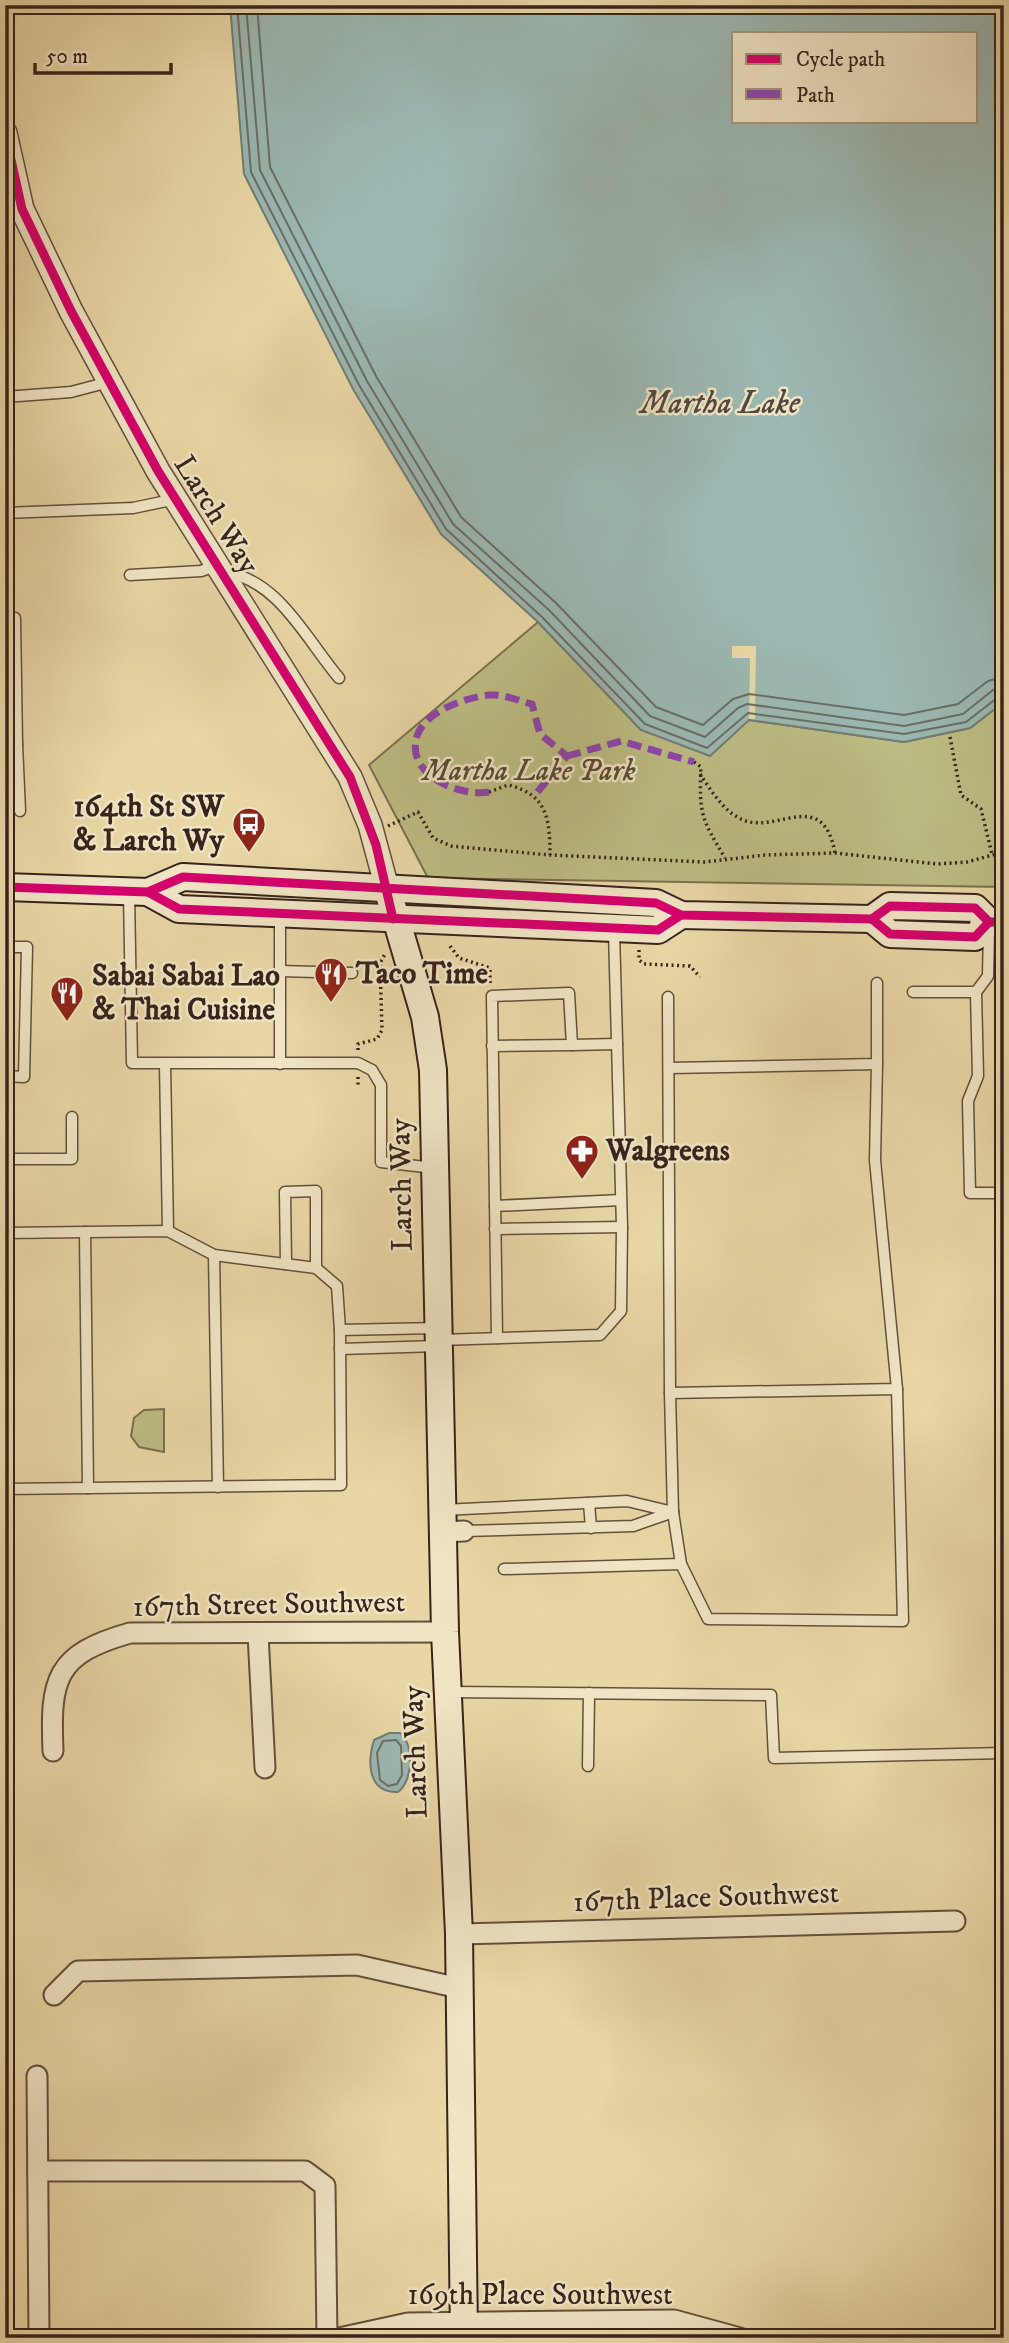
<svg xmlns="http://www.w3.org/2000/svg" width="1009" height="2343" font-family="'IM FELL DW Pica',serif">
<rect width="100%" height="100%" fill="#e8d6a5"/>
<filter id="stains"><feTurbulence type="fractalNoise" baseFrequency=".00286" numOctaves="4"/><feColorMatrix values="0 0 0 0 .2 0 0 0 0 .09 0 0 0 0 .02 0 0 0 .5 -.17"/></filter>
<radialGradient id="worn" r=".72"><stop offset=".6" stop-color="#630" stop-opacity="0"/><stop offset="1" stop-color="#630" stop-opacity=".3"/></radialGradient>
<g fill="#bbbc83" stroke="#7a7050" stroke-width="2">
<path d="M538 622 641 730 749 720 904 742 970 728 1004 702V887L428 878 369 765Z"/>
<path d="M164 1409V1452L139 1447 131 1436 134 1418 144 1410Z"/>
</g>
<g fill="#9bb7b1" stroke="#737c75" stroke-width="2" fill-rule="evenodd">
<path d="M230 5H1004V702L970 728 904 742 749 720 710 756 641 730 538 622 441 534 353 389 244 174ZM734 33H976V121H734Z"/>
<path d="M389 1733H400C415 1745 413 1781 398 1792 368 1793 367 1763 374 1740Z"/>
</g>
<path fill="#e8d6a5" d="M732 646H756L755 719H749L750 658H732Z"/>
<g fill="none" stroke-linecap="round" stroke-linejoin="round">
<g stroke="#6a6e66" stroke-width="2">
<path d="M237 5 251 172 359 385 446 529 542 617 645 724 707 748 748 713 904 734 966 722 997 698 1004 697"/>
<path d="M246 5 260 170 367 381 453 524 549 610 650 716 705 737 738 708 747 704 904 726 963 714 993 690 1004 688"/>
<path d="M257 5 270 167 376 376 461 517 556 603 656 707 703 725 733 699 749 694 904 715 958 704 988 681 1004 677"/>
<path d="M396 1740 401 1746 402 1775 397 1784 388 1786 380 1780 377 1753 383 1741Z"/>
</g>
<defs>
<g id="service">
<path d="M5 397 71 392 109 382"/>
<path d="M5 513 133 508 176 499"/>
<path d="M224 572C278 579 306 639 339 678"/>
<path d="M130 575 201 571 218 565"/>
<path d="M17 744 20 811"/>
<path d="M5 745 17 744 15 618"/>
<path d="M129 894 132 1063H358L372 1070 381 1085V1162L434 1168"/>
<path d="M5 947H27L24 1077 5 1076"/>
<path d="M280 971 352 973"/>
<path d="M913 992H976L988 976 989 929"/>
<path d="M976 992 978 1076 968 1101 970 1193H1004"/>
<path d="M668 997 670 1393 673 1512 681 1564"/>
<path d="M492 1046 572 1045"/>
<path d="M165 1064 168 1231"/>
<path d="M280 1064V914"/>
<path d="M669 1068 877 1064V983"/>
<path d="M5 1159H72V1117"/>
<path d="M495 1206 621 1200"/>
<path d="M495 1229 622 1227"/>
<path d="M85 1232 88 1488"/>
<path d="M5 1233 168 1231 214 1255 316 1268 337 1286 340 1330 341 1485 5 1489"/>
<path d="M214 1255 218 1487"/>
<path d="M286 1264 285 1192 316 1191V1268"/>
<path d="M340 1330 438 1328"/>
<path d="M497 1338 492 996 569 993 572 1045 617 1044"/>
<path d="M439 1340 600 1335 621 1311 622 1227 614 931"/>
<path d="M340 1349 438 1346"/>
<path d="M670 1393 897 1389 875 1160 877 1064"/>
<path d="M589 1503 591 1528"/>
<path d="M443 1510 627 1501 673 1512"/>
<path d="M464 1531 633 1526 673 1512"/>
<path d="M504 1569 681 1564 708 1619 903 1621 897 1389"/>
<path d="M448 1692 771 1695 774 1758 1004 1753"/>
<path d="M588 1766 589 1693"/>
</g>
<g id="minor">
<path d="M443 1532 464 1531"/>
<path d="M258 1634 265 1768"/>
<path d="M53 1751C50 1679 55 1654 130 1633L445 1632"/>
<path d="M459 1934 955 1921"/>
<path d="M54 1995 78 1971 357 1965 459 1988"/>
<path d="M37 2076 39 2338"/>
<path d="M38 2171H305L325 2186 327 2338"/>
<path d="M339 2338 408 2323 674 2320 740 2338"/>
</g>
<path id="tertiary" d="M5 133 22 209 71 311 158 471 350 777 370 825 387 888"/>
<g id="secondary">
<path d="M5 887 148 892 183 877 656 903 681 915 872 919 890 906 975 908 989 922H1004"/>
<path d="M387 888 425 1017 433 1070 445 1632 459 1934 464 2338"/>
<path d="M148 892 179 909 614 928 658 930 681 915"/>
<path d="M872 919 890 934 975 937 989 922"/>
</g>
</defs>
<use href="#service" stroke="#64503e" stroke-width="13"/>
<use href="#minor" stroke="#64503e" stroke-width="23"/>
<use href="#tertiary" stroke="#64503e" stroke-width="26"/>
<use href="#secondary" stroke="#38241c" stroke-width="30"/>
<g stroke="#38241c" stroke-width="3.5" stroke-dasharray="2 3.5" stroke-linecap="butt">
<path d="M950 737 961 795 981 809 992 854"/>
<path d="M694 762 701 767C699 814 701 818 725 858"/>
<path d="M700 774C712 792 725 814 746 821 779 832 823 788 835 853"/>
<path d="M489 792 508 785C547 794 550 819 550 855"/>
<path d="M388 826 418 812 433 838 451 846 550 855 705 862 765 855 835 853 937 864 967 862 1004 852"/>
<path d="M450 946 459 958 490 968V985"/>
<path d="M639 950V960L644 964 690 966 700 977"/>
<path d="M358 1050V1044L377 1039 382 1030 380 963 385 954"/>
<path d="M358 1077V1088"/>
</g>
<use href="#service" stroke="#f0e4c4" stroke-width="10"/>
<use href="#minor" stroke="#f0e4c4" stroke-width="19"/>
<use href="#tertiary" stroke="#f0e4c4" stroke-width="23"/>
<use href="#secondary" stroke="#f0e4c4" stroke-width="26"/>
<g stroke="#8e44ad" stroke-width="7" stroke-dasharray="14 7" stroke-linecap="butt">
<path d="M567 756 621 741 694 762"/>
<path d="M489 792C459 797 405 775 417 736 425 711 467 697 490 695 503 694 520 701 532 704L540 734 567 756 535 795"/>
</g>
<defs>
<g id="cycleway">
<path d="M5 133 22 209 71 311 158 471 350 777 376 845 393 919"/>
<path d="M5 887 148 892 183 877 656 903 681 915 872 919 890 906 975 908 989 922H1004"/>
<path d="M148 892 179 909 614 928 658 930 681 915"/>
<path d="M872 919 890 934 975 937 989 922"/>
</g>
</defs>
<use href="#cycleway" stroke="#f0e4c4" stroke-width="13"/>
<use href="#cycleway" stroke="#d6006c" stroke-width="9"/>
</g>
<defs>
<symbol id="bus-pin" viewBox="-11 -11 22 30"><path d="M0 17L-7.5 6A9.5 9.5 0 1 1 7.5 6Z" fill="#8f2418" stroke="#f0e4c4"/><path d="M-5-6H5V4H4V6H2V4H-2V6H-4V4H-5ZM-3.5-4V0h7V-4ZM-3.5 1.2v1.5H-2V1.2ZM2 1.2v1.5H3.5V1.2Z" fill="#fff"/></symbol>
<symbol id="restaurant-pin" viewBox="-11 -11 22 30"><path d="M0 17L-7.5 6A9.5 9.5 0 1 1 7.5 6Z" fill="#8f2418" stroke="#f0e4c4"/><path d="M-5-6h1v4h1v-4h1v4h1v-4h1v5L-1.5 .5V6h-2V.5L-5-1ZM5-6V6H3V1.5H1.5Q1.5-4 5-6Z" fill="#fff"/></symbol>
<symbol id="pharmacy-pin" viewBox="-11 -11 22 30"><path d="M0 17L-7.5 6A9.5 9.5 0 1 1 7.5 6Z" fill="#8f2418" stroke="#f0e4c4"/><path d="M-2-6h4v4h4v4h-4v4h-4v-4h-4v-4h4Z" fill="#fff"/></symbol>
</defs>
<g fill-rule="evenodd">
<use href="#bus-pin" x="230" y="805" width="38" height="52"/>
<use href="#restaurant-pin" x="312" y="955" width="38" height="52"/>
<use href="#restaurant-pin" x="48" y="974" width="38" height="52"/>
<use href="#pharmacy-pin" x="563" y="1132" width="38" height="52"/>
</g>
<g text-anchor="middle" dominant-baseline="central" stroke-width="5" stroke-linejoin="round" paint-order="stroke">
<g font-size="30" fill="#38241c" stroke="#f0e4c4">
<text transform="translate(216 515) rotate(58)">Larch Way</text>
<text transform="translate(402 1185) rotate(-91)">Larch Way</text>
<text transform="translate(269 1605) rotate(-1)">167th Street Southwest</text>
<text transform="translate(416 1752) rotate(-92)">Larch Way</text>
<text transform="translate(706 1898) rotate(-2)">167th Place Southwest</text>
<text x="540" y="2295">169th Place Southwest</text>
</g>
<g font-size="30" font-style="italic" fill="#594a36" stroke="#f0e4c4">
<text x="529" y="771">Martha Lake Park</text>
</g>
<g font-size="30" font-weight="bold" fill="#38241c" stroke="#f0e4c4" text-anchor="start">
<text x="224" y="807" text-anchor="end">164th St SW<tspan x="224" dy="34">&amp; Larch Wy</tspan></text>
<text x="356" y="974">Taco Time</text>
<text x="92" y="976">Sabai Sabai Lao<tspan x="92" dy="34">&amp; Thai Cuisine</tspan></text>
<text x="606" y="1151">Walgreens</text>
</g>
<g font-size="32" font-style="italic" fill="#514941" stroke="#f0e4c4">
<text x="720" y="404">Martha Lake</text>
</g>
</g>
<rect width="1009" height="2343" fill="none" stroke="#e8d6a5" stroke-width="28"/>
<rect x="7" y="7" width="995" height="2329" fill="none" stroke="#38241c" stroke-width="3.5"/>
<rect x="14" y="14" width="981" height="2315" fill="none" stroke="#38241c" stroke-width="2"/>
<rect x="732" y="32" width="245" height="91" fill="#f0e4c4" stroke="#a69781" stroke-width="2"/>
<rect x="746" y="54" width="35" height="10" fill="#d6006c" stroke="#a69781" stroke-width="2"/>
<text x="796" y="66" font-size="21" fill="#38241c">Cycle path</text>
<rect x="746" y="89" width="35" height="10" fill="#8e44ad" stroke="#a69781" stroke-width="2"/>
<text x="796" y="102" font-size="21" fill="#38241c">Path</text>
<path d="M35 63v10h136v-10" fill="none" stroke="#38241c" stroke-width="3.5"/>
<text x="46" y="63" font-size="21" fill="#38241c" stroke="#f0e4c4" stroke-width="5" paint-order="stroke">50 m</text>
<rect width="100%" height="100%" filter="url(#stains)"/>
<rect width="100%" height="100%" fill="url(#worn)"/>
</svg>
